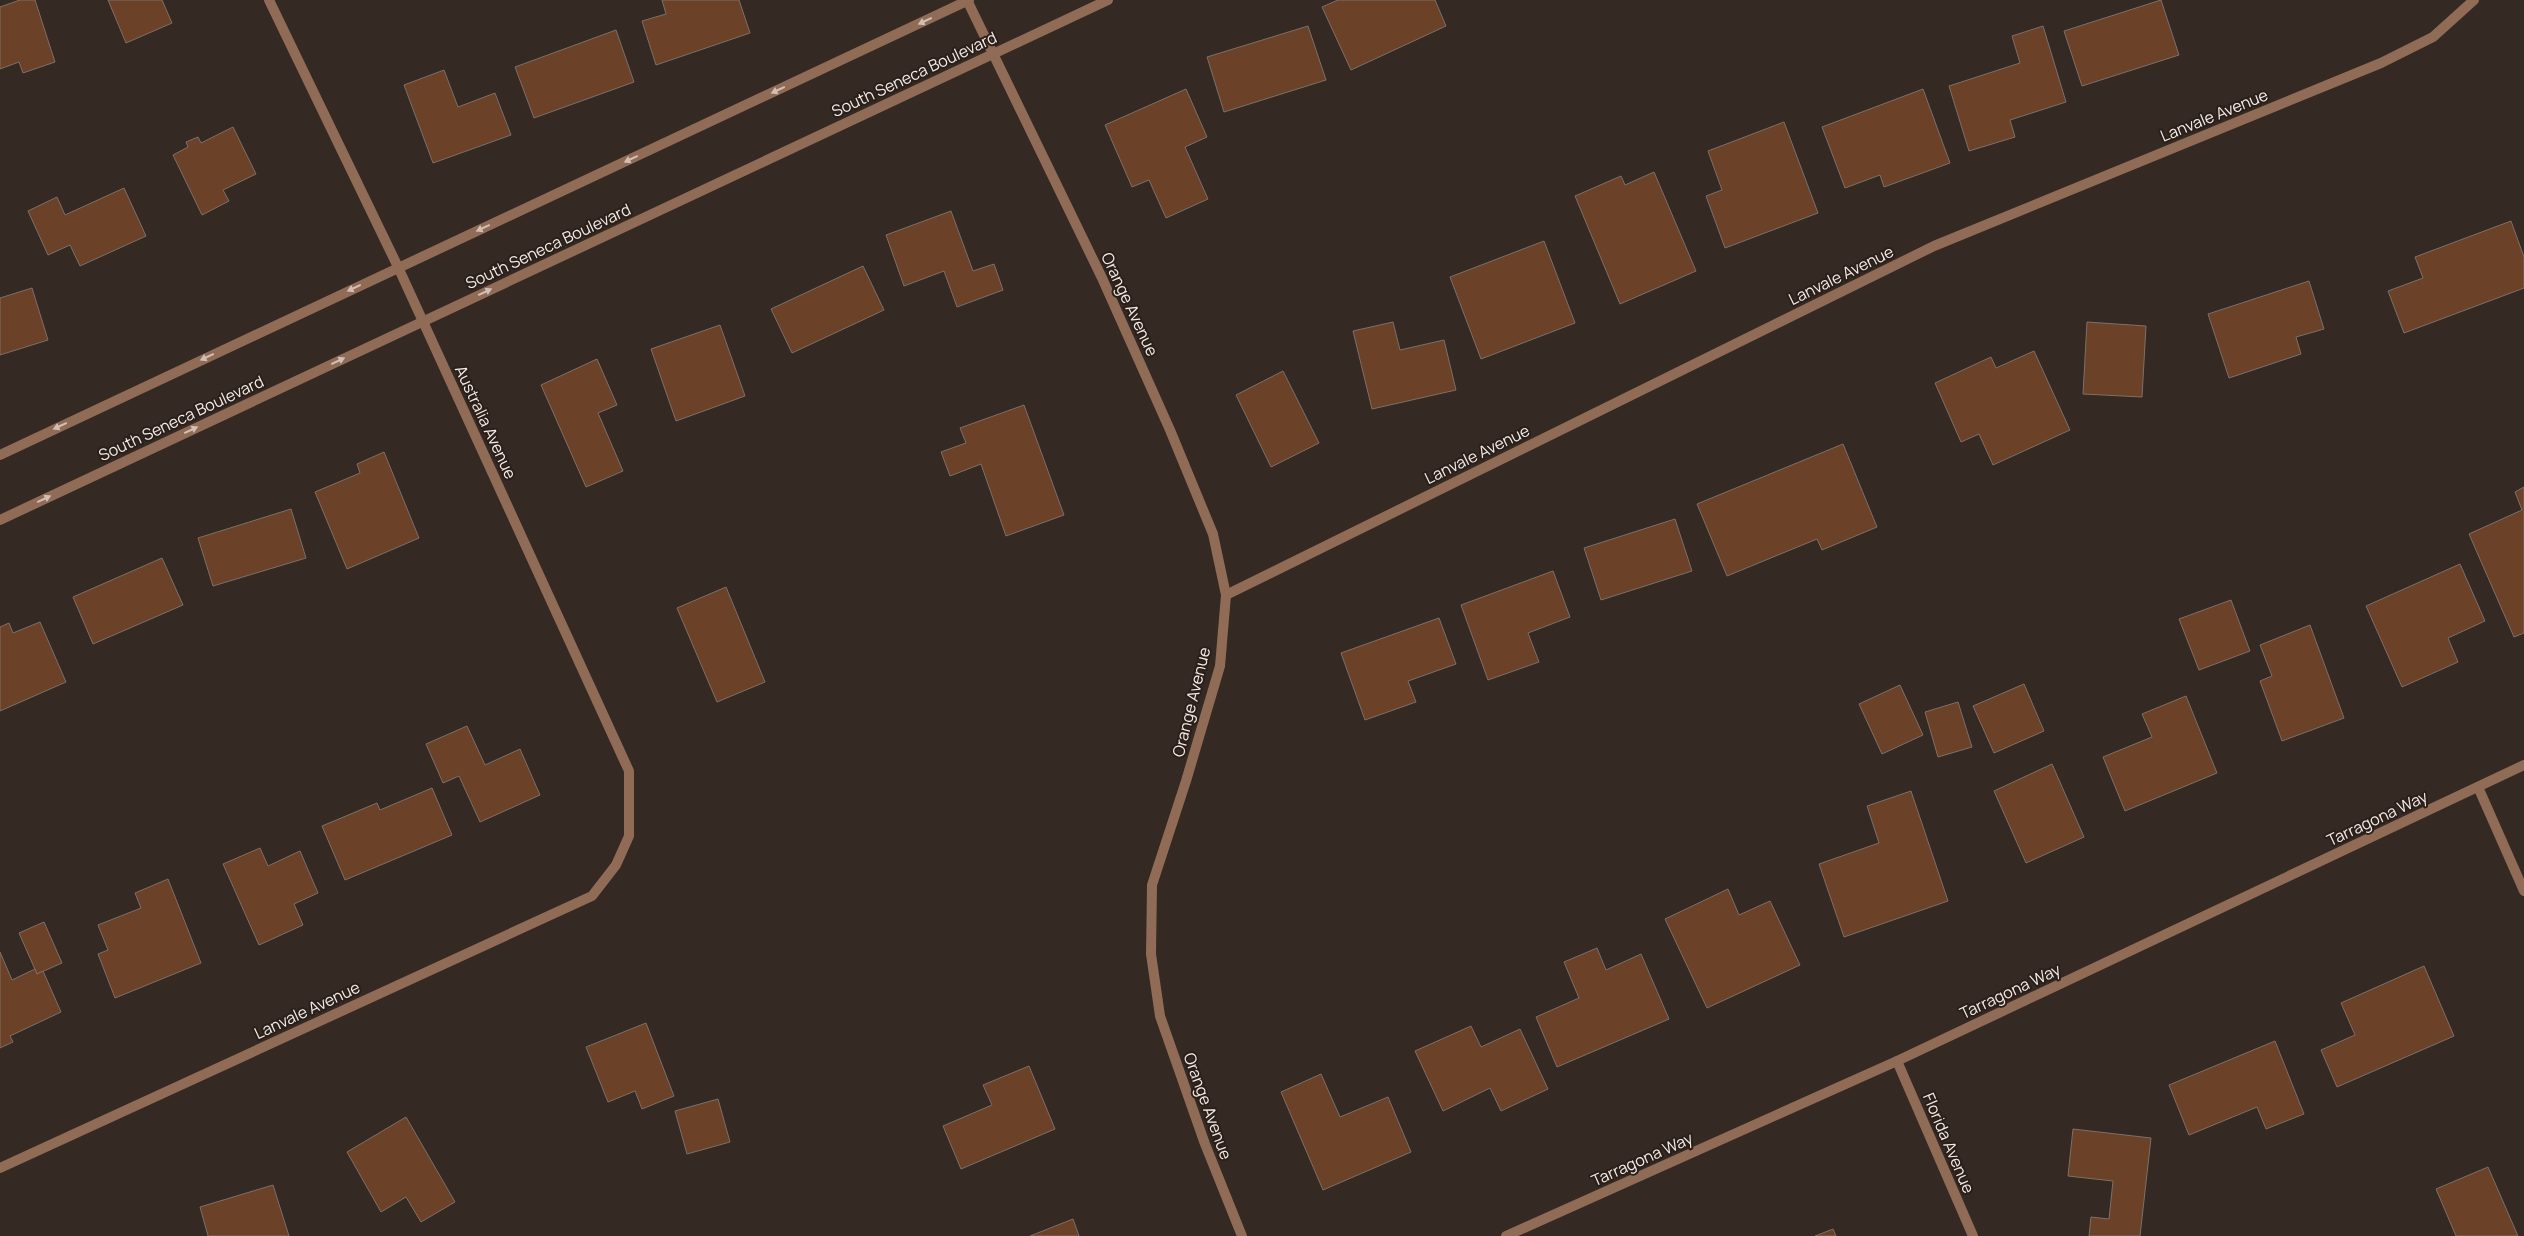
<svg xmlns="http://www.w3.org/2000/svg" width="2524" height="1236" font-family="Manrope,sans-serif">
<rect width="100%" height="100%" fill="#342923"/>
<g fill="#6b4128" stroke="#7d7069">
<path d="M20 0H35L55 62 23 73 19 62 0 69V7Z"/>
<path d="M108 0H162L172 23 126 43Z"/>
<path d="M662 0H739L750 33 656 65 642 21 666 14Z"/>
<path d="M1338 0H1435L1446 26 1351 70 1322 7Z"/>
<path d="M2161 0 2179 55 2082 86 2064 31Z"/>
<path d="M1308 26 1326 80 1224 112 1207 57Z"/>
<path d="M2043 26 2066 102 2010 120 2015 137 1969 151 1949 86 2020 63 2012 36Z"/>
<path d="M616 30 634 82 534 118 515 67Z"/>
<path d="M444 70 458 107 495 93 511 135 433 163 404 85Z"/>
<path d="M1186 89 1207 137 1185 147 1208 199 1166 218 1149 180 1132 187 1105 125Z"/>
<path d="M1923 89 1950 163 1884 187 1880 175 1845 188 1822 127Z"/>
<path d="M1784 122 1818 213 1725 248 1706 196 1722 190 1708 151Z"/>
<path d="M233 127 256 174 223 190 229 201 202 215 173 155 188 147 186 142 198 137 201 143Z"/>
<path d="M1654 172 1696 271 1620 304 1575 196 1621 176 1625 185Z"/>
<path d="M124 188 146 236 80 266 70 245 48 255 28 211 57 197 65 215Z"/>
<path d="M951 211 973 271 994 264 1003 290 957 307 944 271 904 286 886 235Z"/>
<path d="M2511 221 2524 257V288L2404 333 2388 291 2423 278 2415 257Z"/>
<path d="M1544 241 1575 323 1481 359 1450 277Z"/>
<path d="M863 266 884 310 792 353 771 309Z"/>
<path d="M2309 281 2324 329 2296 337 2301 354 2229 378 2208 314Z"/>
<path d="M32 288 48 340 0 355V298Z"/>
<path d="M1393 322 1400 350 1444 340 1456 390 1372 409 1353 331Z"/>
<path d="M2087 322 2146 326 2142 397 2083 394Z"/>
<path d="M720 325 745 396 676 421 651 349Z"/>
<path d="M2034 351 2070 430 1993 465 1979 434 1961 442 1935 383 1991 357 1996 368Z"/>
<path d="M597 359 617 405 598 413 623 471 586 487 541 385Z"/>
<path d="M1283 371 1319 443 1271 467 1236 395Z"/>
<path d="M1024 405 1064 515 1006 536 981 464 950 476 941 452 966 443 960 428Z"/>
<path d="M1843 444 1877 527 1822 550 1817 539 1727 576 1697 504Z"/>
<path d="M384 452 419 538 347 569 315 492 360 473 357 464Z"/>
<path d="M2524 487V633L2514 637 2469 534 2522 510 2515 492Z"/>
<path d="M291 509 306 558 213 586 198 538Z"/>
<path d="M1675 519 1692 571 1601 600 1584 548Z"/>
<path d="M162 558 183 605 93 644 73 597Z"/>
<path d="M2460 564 2485 621 2448 638 2458 662 2402 687 2366 606Z"/>
<path d="M1553 571 1570 617 1528 633 1539 662 1488 680 1461 605Z"/>
<path d="M726 587 765 682 717 702 677 608Z"/>
<path d="M2231 600 2250 651 2199 670 2179 619Z"/>
<path d="M1439 618 1456 664 1408 681 1416 702 1365 720 1341 653Z"/>
<path d="M40 622 66 682 0 711V627L9 623 13 633Z"/>
<path d="M2310 625 2344 718 2282 741 2260 681 2272 676 2260 645Z"/>
<path d="M2024 684 2044 731 1994 753 1973 706Z"/>
<path d="M1900 685 1923 735 1882 754 1859 704Z"/>
<path d="M2186 696 2217 773 2125 811 2103 757 2152 737 2142 714Z"/>
<path d="M1958 702 1972 747 1938 757 1925 712Z"/>
<path d="M467 726 485 765 520 749 540 795 480 822 459 776 443 783 426 744Z"/>
<path d="M2052 764 2084 837 2026 863 1994 791Z"/>
<path d="M432 788 452 835 345 880 322 826 377 803 380 810Z"/>
<path d="M1911 791 1948 901 1844 937 1819 864 1879 843 1867 806Z"/>
<path d="M260 848 268 866 300 851 318 893 294 904 303 925 259 945 223 864Z"/>
<path d="M168 879 201 963 115 998 98 954 108 950 98 925 141 908 135 893Z"/>
<path d="M1728 889 1739 915 1770 901 1800 965 1707 1008 1665 919Z"/>
<path d="M44 922 62 963 37 974 19 933Z"/>
<path d="M1597 948 1606 970 1641 954 1669 1019 1557 1067 1536 1017 1579 998 1564 962Z"/>
<path d="M0 952 12 980 35 969 37 974 43 971 61 1012 10 1036 13 1042 0 1048Z"/>
<path d="M2424 966 2454 1036 2337 1087 2321 1050 2355 1035 2341 1003Z"/>
<path d="M646 1023 674 1096 642 1109 635 1091 608 1102 586 1047Z"/>
<path d="M1471 1026 1481 1047 1520 1029 1548 1089 1501 1111 1490 1088 1443 1111 1415 1051Z"/>
<path d="M2275 1041 2304 1114 2266 1129 2257 1107 2189 1135 2169 1085Z"/>
<path d="M1029 1066 1055 1129 961 1169 943 1126 992 1105 983 1085Z"/>
<path d="M1321 1074 1340 1117 1388 1097 1411 1152 1323 1190 1281 1092Z"/>
<path d="M718 1099 730 1142 687 1154 675 1111Z"/>
<path d="M406 1117 455 1202 421 1222 406 1197 381 1212 347 1152Z"/>
<path d="M2073 1129 2151 1138 2140 1236H2089L2091 1217 2109 1219 2113 1181 2068 1176Z"/>
<path d="M2488 1167 2518 1236H2456L2436 1189Z"/>
<path d="M273 1185 289 1236H208L200 1207Z"/>
<path d="M1073 1219 1079 1236H1030Z"/>
<path d="M1833 1229 1836 1236H1815Z"/>
</g>
<g fill="none" stroke-linecap="round" stroke-linejoin="round">
<g stroke="#906b55" stroke-width="10">
<path d="M967 0 1102 278 1170 430 1213 534 1226 595 1220 666 1186 781 1152 885 1151 954 1160 1016 1205 1144 1242 1236"/>
<path d="M0 455 969 0"/>
<path d="M0 520 1108 0"/>
<path d="M1226 595 1934 246 2381 63 2433 37 2474 0"/>
<path d="M2478 787 2524 891"/>
<path d="M1897 1061 1973 1236"/>
<path d="M0 1168 592 896 616 865 629 836V771L398 267 269 0"/>
<path d="M1506 1236 1897 1061 2524 765"/>
</g>
</g>
<defs><path id="oneway-solid" d="M-6-.8H1V-3.2L6.5 0L1 3.2V.8H-6Z" transform="scale(1.25)"/></defs>
<g fill="#d1bfb5">
<use href="#oneway-solid" transform="translate(925 21) rotate(155)"/>
<use href="#oneway-solid" transform="translate(778 90) rotate(155)"/>
<use href="#oneway-solid" transform="translate(631 159) rotate(155)"/>
<use href="#oneway-solid" transform="translate(483 228) rotate(155)"/>
<use href="#oneway-solid" transform="translate(354 288) rotate(155)"/>
<use href="#oneway-solid" transform="translate(485 292) rotate(-25)"/>
<use href="#oneway-solid" transform="translate(207 357) rotate(155)"/>
<use href="#oneway-solid" transform="translate(338 361) rotate(-25)"/>
<use href="#oneway-solid" transform="translate(60 426) rotate(155)"/>
<use href="#oneway-solid" transform="translate(191 430) rotate(-25)"/>
<use href="#oneway-solid" transform="translate(44 499) rotate(-25)"/>
</g>
<g text-anchor="middle" dominant-baseline="central" stroke-width="4" stroke-linejoin="round" paint-order="stroke">
<g font-size="16" fill="#f4ece8" stroke="#2a1f19">
<text transform="translate(914 74) rotate(-25)">South Seneca Boulevard</text>
<text transform="translate(2214 115) rotate(-22)">Lanvale Avenue</text>
<text transform="translate(548 246) rotate(-25)">South Seneca Boulevard</text>
<text transform="translate(1841 275) rotate(-26)">Lanvale Avenue</text>
<text transform="translate(1130 304) rotate(65)">Orange Avenue</text>
<text transform="translate(181 418) rotate(-25)">South Seneca Boulevard</text>
<text transform="translate(486 422) rotate(65)">Australia Avenue</text>
<text transform="translate(1477 454) rotate(-26)">Lanvale Avenue</text>
<text transform="translate(1191 702) rotate(-76)">Orange Avenue</text>
<text transform="translate(2377 818) rotate(-25)">Tarragona Way</text>
<text transform="translate(2010 991) rotate(-25)">Tarragona Way</text>
<text transform="translate(307 1010) rotate(-25)">Lanvale Avenue</text>
<text transform="translate(1208 1106) rotate(70)">Orange Avenue</text>
<text transform="translate(1949 1143) rotate(67)">Florida Avenue</text>
<text transform="translate(1642 1159) rotate(-24)">Tarragona Way</text>
</g>
</g>
</svg>
